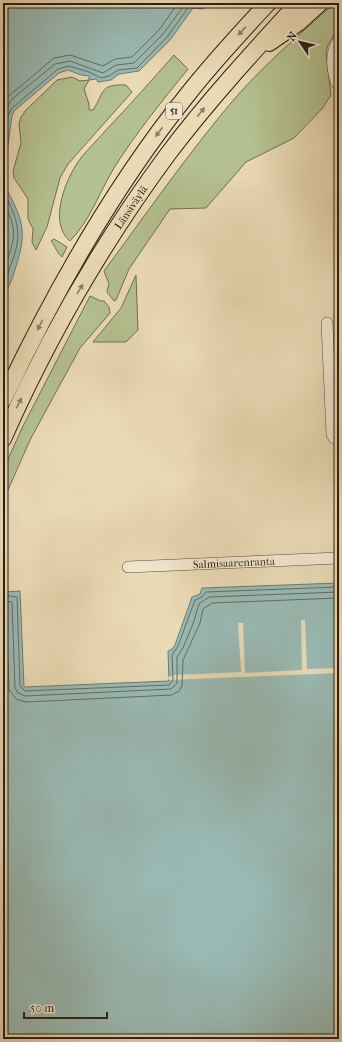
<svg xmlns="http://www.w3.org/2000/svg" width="342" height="1042" font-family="'IM FELL French Canon',serif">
<rect width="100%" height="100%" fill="#eadab5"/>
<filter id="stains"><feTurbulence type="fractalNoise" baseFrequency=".005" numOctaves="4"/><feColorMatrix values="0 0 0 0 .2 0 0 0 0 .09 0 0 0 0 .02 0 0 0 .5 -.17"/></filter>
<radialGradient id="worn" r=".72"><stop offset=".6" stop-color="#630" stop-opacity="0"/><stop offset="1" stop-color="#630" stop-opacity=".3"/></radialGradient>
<g fill="#b4c090" stroke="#706e52">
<path d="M335 3H339V27L328 45 326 53 331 95 322 109 294 138 246 162 206 208 170 209 129 269 116 300 114 301 107 292 109 284 104 271C147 213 189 152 236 97 266 63 301 33 335 3Z"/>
<path d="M174 55 188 69C162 101 136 133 114 168 100 191 90 221 70 241 49 224 64 184 76 165 84 152 96 142 106 130 129 106 152 80 174 55Z"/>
<path d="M72 77 80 81 89 80 84 89 89 104V110H93C105 92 99 84 126 85L132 92 68 164 60 178 47 227 36 250 32 242 33 229 28 219V199L14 178 13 171 21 143 19 124 21 117 26 110 57 80Z"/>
<path d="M54 239 67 247 62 257C56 252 56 247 51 241Z"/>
<path d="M136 275 138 330 126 342H93L121 308Z"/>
<path d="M90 296 101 301H104L109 307 110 313 80 348 31 438 3 501V470L23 426Z"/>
<path d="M3 514H5L7 571H3Z"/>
</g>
<g fill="#99bab4" stroke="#6e7b74">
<path d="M3 3H213L203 9 193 8 170 40 139 71 119 74 111 80 98 82 96 79 89 80V76L81 75 68 70 59 73 14 111 12 116 3 180Z"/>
<path d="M3 183C27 226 27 233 12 279 9 287 4 293 3 302Z"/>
<path d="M339 583V1039H3V592L20 591 24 687 169 681 168 651 172 649 175 645 192 597 200 594 202 588Z"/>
</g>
<path fill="#eadab5" d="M301 620H305L307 669 339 668V673L169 680 168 677 175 675 241 672 238 623H243L245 673 302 670Z"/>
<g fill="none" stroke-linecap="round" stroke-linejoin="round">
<g stroke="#636c64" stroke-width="1">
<path d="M3 101 54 58 70 55 103 66 115 59 132 57 159 30 178 3"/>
<path d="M3 114 12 99 55 64 70 61 103 73 116 65 134 63 163 34 186 3"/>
<path d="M3 157 8 116 11 109 58 69 69 66 89 72 101 78 109 76 118 70 137 68 167 37 190 5H202L207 3"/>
<path d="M3 191C19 221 23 235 10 267 7 274 7 281 3 288"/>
<path d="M3 202C23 238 10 242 3 277"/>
<path d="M3 214C9 228 9 242 3 256"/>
<path d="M3 595 17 597 20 686 25 691 169 685 173 680 172 655 178 646 195 600 202 597 206 592 339 587"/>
<path d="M3 601 12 602 15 688 18 693 25 696 171 689 177 683V657L183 648 194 621 199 604 209 597 339 592"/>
<path d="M3 607 6 608 9 690 16 699 26 702 172 695 179 691 182 686 183 660 200 623 203 609 212 603 339 598"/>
</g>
<defs>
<g id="minor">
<path d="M336 82C332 66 330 54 339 39"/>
<path d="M327 323 332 434 334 438 339 439"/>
<path id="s1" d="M128 567 339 558"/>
</g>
<g id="highway">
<path d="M269 43 298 23 320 3"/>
<path d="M3 400C54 292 113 187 188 94 213 62 241 32 268 3"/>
<path id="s2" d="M3 439C47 339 103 242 168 154 208 101 253 52 298 3"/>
</g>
</defs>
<use href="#minor" stroke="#5c4c3d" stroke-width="12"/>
<use href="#highway" stroke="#2d1d15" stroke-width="18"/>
<use href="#minor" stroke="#f1e7cf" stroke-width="11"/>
<use href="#highway" stroke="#eadab5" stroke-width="16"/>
</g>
<defs><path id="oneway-solid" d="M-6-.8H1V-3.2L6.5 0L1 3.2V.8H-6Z"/></defs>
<g fill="#8c7c65">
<use href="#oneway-solid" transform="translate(242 31) rotate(133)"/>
<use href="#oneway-solid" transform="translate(201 112) rotate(-52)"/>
<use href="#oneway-solid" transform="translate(159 132) rotate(127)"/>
<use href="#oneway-solid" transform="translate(80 289) rotate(-59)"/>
<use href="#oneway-solid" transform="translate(40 325) rotate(118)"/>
<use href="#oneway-solid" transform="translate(19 403) rotate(-63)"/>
</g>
<g text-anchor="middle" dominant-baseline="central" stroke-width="3.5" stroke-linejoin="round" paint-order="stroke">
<rect fill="#f1e7cf" stroke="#685a4d" stroke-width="1" x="166" y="103" width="16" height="16" rx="3"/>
<g font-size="10" font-weight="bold" fill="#2d1d15">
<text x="174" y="111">51</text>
</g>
<g font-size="11" fill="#2d1d15" stroke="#f1e7cf">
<text stroke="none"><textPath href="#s2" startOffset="265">Länsiväylä</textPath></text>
<text stroke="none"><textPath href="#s1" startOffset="106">Salmisaarenranta</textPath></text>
</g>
</g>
<rect width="342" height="1042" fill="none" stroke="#eadab5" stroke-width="16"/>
<rect x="4" y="4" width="334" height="1034" fill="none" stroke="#2d1d15" stroke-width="2"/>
<rect x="8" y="8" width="326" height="1026" fill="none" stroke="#2d1d15"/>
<g transform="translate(300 42) rotate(305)" stroke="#f1e7cf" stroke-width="3" paint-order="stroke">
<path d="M0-3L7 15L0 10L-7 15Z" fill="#2d1d15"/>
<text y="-6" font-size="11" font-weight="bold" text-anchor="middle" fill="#2d1d15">N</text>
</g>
<path d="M24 1012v6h83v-6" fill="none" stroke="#2d1d15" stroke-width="2"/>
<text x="30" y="1012" font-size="12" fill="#2d1d15" stroke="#f1e7cf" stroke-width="3" paint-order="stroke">50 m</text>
<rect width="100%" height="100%" filter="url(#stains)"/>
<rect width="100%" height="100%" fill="url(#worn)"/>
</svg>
